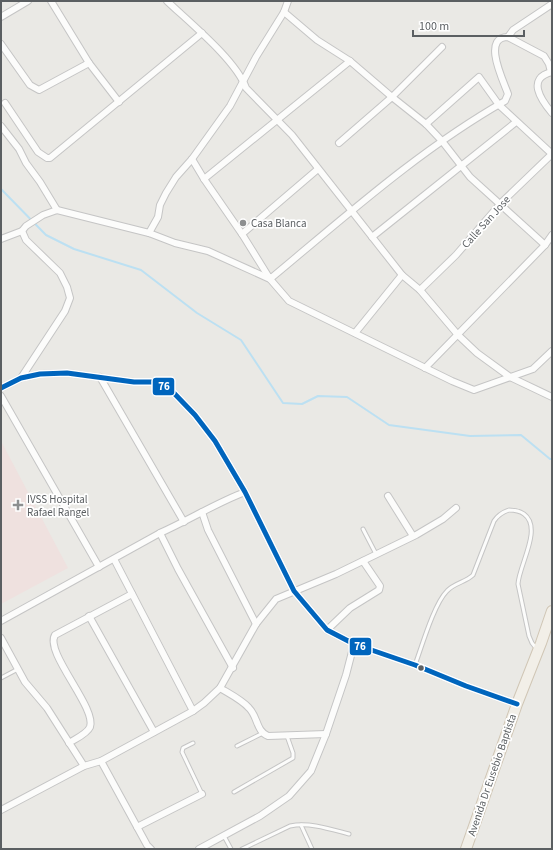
<svg xmlns="http://www.w3.org/2000/svg" width="553" height="850" font-family="'Source Sans 3',sans-serif">
<rect width="100%" height="100%" fill="#eae9e5"/>
<path fill="#efe1df" d="M1 441 68 568 1 604Z"/>
<g fill="none" stroke-linecap="round" stroke-linejoin="round">
<path stroke="#bce0f2" stroke-width="2" d="M1 189 46 235 74 249 141 270 197 313 241 340 283 403 302 404 318 396 347 397 389 425 470 436 521 435 550 459H552"/>
<defs>
<g id="lane">
<path d="M363 529 376 554"/>
<path d="M415 665C422 646 434 604 447 591 454 583 466 582 473 575L494 521C498 515 503 512 509 510 514 510 520 511 524 514 543 528 519 565 518 584L529 636 532 643 536 648"/>
<path d="M1 678 18 669"/>
<path d="M193 743 183 748 182 752 202 794"/>
<path d="M237 746 263 733"/>
<path d="M234 792 293 758V753L287 736"/>
<path d="M301 825 312 849"/>
<path d="M224 836 231 849"/>
<path d="M242 849 290 826C310 822 330 829 349 834"/>
</g>
<g id="street">
<path d="M51 1 89 63 119 102"/>
<path d="M167 1C189 22 236 60 246 88L292 135 402 275 420 290 458 335 477 353 510 377 552 397"/>
<path d="M284 12 317 40 350 61 392 97 426 124 442 141 470 177 545 245"/>
<path d="M1 17 28 1"/>
<path d="M508 37 513 30 552 4"/>
<path d="M1 44 30 85 39 90 89 63"/>
<path d="M552 72C526 78 541 100 552 113"/>
<path d="M5 103 38 152 47 158H50L202 33"/>
<path d="M426 124 479 77 499 105 552 154"/>
<path d="M1 126 19 149 26 163 40 182 57 210"/>
<path d="M339 143 392 97 442 47"/>
<path d="M192 159 204 179 242 234 270 279C346 216 419 150 505 101L508 94C504 82 481 37 508 37L544 56 549 64 551 72"/>
<path d="M204 179 350 61"/>
<path d="M149 233 158 217 160 205 166 193 176 177 192 159 230 106 256 57 284 12 288 1"/>
<path d="M242 234 318 169"/>
<path d="M372 237 516 122"/>
<path d="M1 239 22 231 26 226 43 215 57 210 149 233 175 243 208 251 270 279 289 301 452 381 474 390 533 369 552 351"/>
<path d="M420 290 456 255 501 203 552 154"/>
<path d="M355 333 402 275"/>
<path d="M425 368 545 245 552 235"/>
<path d="M100 377 184 522"/>
<path d="M21 378 65 311 70 298 67 287 60 273 26 240 22 231"/>
<path d="M1 388 21 378 40 374 67 373 134 382H154L170 389 195 415 215 441 245 492 294 591 327 630 354 644 415 665 466 686 517 704"/>
<path d="M1 396 99 567"/>
<path d="M388 496 413 536"/>
<path d="M202 512 208 530 256 624"/>
<path d="M160 533 178 569 233 668"/>
<path d="M114 559 193 711"/>
<path d="M89 616 154 732"/>
<path d="M1 621 160 533C189 520 216 503 245 492"/>
<path d="M327 630 350 608 379 590 380 586 363 561"/>
<path d="M1 638 25 682 47 708 84 766"/>
<path d="M220 688C230 694 242 700 249 708 258 717 256 731 268 736L326 734"/>
<path d="M69 743C75 739 87 734 90 727 97 708 44 652 55 635L132 594"/>
<path d="M101 761 147 845 151 849"/>
<path d="M1 810 84 766 101 761 193 711 204 703 220 688 256 624 276 599 336 574 416 535 443 519 456 508"/>
<path d="M137 827 202 794"/>
<path d="M199 849 260 816 289 796 311 771 326 734 346 675 354 644"/>
</g>
<path id="primary" d="M466 849 517 704 541 643 552 611"/>
</defs>
<use href="#lane" stroke="#c5c5c5" stroke-width="5"/>
<use href="#street" stroke="#c5c5c5" stroke-width="8"/>
<use href="#primary" stroke="#d0c6b5" stroke-width="12"/>
<use href="#lane" stroke="#fcfcfb" stroke-width="3"/>
<use href="#street" stroke="#fcfcfb" stroke-width="6"/>
<use href="#primary" stroke="#f2efe8" stroke-width="10"/>
<defs>
<path id="bus-1" d="M1 388 21 378 40 374 67 373 134 382H154L170 389 195 415 215 441 245 492 294 591 327 630 354 644 415 665 466 686 517 704"/>
</defs>
<use href="#bus-1" stroke="#fff" stroke-width="8"/>
<use href="#bus-1" stroke="#0065bd" stroke-width="5"/>
</g>
<g fill="#8d8f90" stroke="#fff" stroke-width="1.5">
<circle cx="243" cy="223" r="4"/>
<path d="M16 499h4v4h4v4h-4v4h-4v-4h-4v-4h4z"/>
</g>
<circle fill="#5b5f62" stroke="#fff" stroke-width="1.5" cx="421" cy="668" r="3.5"/>
<g text-anchor="middle" dominant-baseline="central" stroke-width="3.5" stroke-linejoin="round" paint-order="stroke">
<g font-size="11" fill="#5b5f62" stroke="#fff">
<text transform="translate(486 222) rotate(-48)">Calle San Jose</text>
<text transform="translate(492 775) rotate(-71)">Avenida Dr Eusebio Baptista</text>
</g>
<g font-size="11" fill="#5b5f62" stroke="#fff" text-anchor="start">
<text x="251" y="223">Casa Blanca</text>
<text x="27" y="499">IVSS Hospital<tspan x="27" dy="13">Rafael Rangel</tspan></text>
</g>
</g>
<g stroke="#fff" stroke-width="1.5">
<rect x="152" y="377" width="23" height="19" rx="4" fill="#0065bd"/>
<rect x="349" y="637" width="23" height="19" rx="4" fill="#0065bd"/>
</g>
<g font-size="11" text-anchor="middle" font-weight="bold" fill="#fff">
<text x="164" y="390">76</text>
<text x="360" y="650">76</text>
</g>
<rect width="553" height="850" fill="none" stroke="#5b5f62" stroke-width="4"/>
<path d="M413 30v6h111v-6" fill="none" stroke="#5b5f62" stroke-width="2"/>
<text x="419" y="30" font-size="12" fill="#5b5f62" stroke="#ffffff" stroke-width="3" paint-order="stroke">100 m</text>
</svg>
